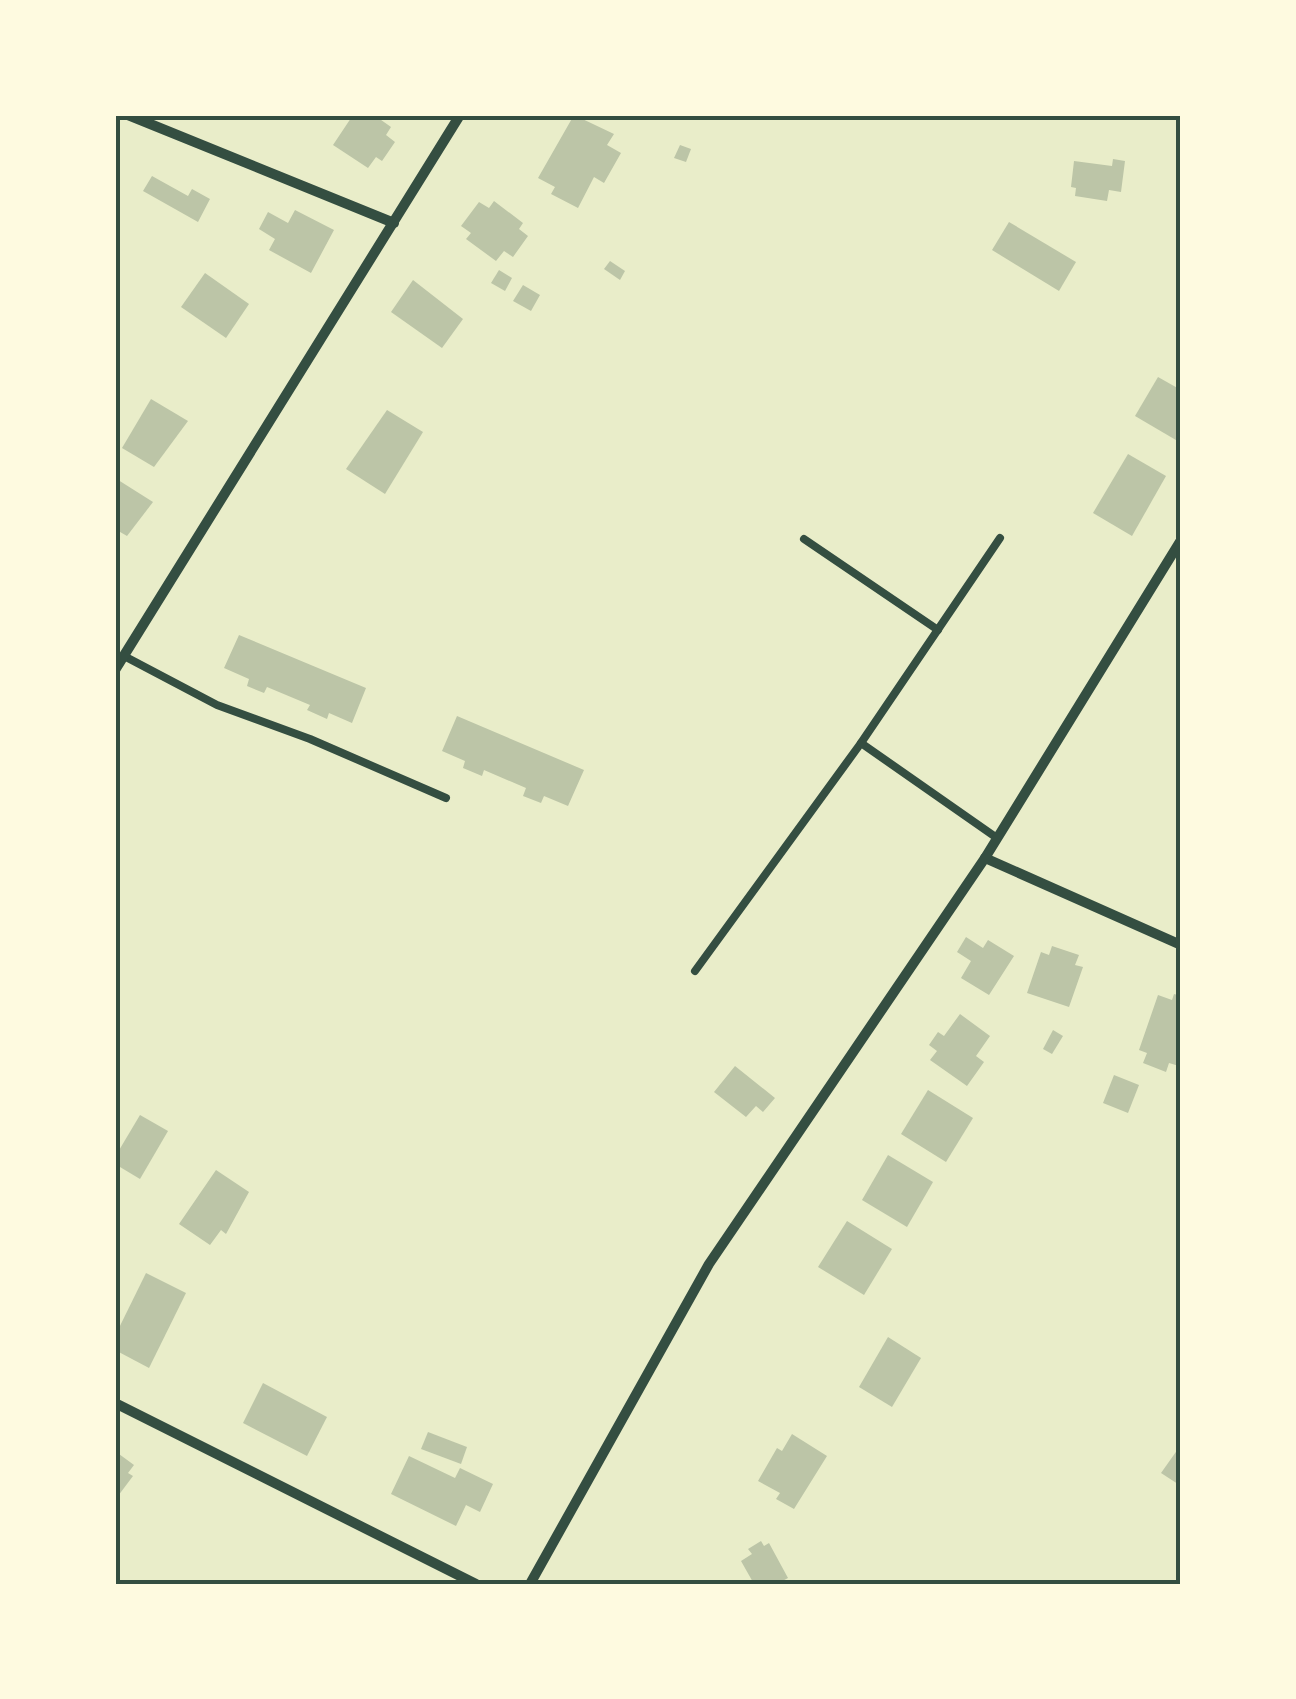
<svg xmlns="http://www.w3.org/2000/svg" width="1296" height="1699" font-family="'Fira Sans',sans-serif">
<rect width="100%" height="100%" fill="#e9edc9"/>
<g fill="#bcc5a7">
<path d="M353 115H374L391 127 386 135 395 142 382 161 376 157 368 168 333 145Z"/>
<path d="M574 115 614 134 607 145 621 153 604 183 594 177 578 208 551 194 555 187 538 178Z"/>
<path d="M680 145 691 149 686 162 674 158Z"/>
<path d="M1113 159 1125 161 1121 192 1109 190 1107 201 1075 196 1076 188 1071 187 1074 161 1112 166Z"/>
<path d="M152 176 188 196 192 189 210 199 198 222 143 191Z"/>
<path d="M494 201 523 223 519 229 528 236 513 257 504 251 496 261 466 239 471 233 461 226 479 202 489 208Z"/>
<path d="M295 210 334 230 311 273 269 250 275 239 259 229 268 212 288 223Z"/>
<path d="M1009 222 1076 262 1059 291 992 250Z"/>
<path d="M610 261 625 271 620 280 604 269Z"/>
<path d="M499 270 512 278 505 291 491 283Z"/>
<path d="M205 273 249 304 226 338 181 307Z"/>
<path d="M413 280 463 319 442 348 391 312Z"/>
<path d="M523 285 540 295 531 311 513 301Z"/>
<path d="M1158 377 1181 390V443L1135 416Z"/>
<path d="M151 399 188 421 154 467 122 448Z"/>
<path d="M387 410 423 432 385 494 346 469Z"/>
<path d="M1128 454 1166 476 1132 536 1093 513Z"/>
<path d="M115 478 153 502 127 536 115 529Z"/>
<path d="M239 635 366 688 352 723 329 713 327 719 307 710 310 705 267 687 264 693 247 686 249 679 224 668Z"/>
<path d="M457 716 584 770 568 806 544 796 541 803 523 796 526 788 484 770 482 776 463 768 465 761 442 751Z"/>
<path d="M966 937 983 948 988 940 1014 956 989 995 961 978 971 961 957 952Z"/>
<path d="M1052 946 1079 955 1075 965 1083 967 1069 1007 1027 993 1041 952 1049 955Z"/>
<path d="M1174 994 1181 996V1060L1179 1066 1169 1063 1166 1072 1143 1063 1147 1053 1139 1050 1158 995 1172 1000Z"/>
<path d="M960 1014 990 1036 976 1056 984 1062 967 1086 930 1060 937 1051 929 1045 938 1032 944 1036Z"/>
<path d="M1053 1030 1063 1036 1052 1054 1043 1049Z"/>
<path d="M735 1066 775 1098 763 1112 756 1106 746 1117 714 1092Z"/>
<path d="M1114 1075 1139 1085 1128 1113 1103 1103Z"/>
<path d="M928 1090 973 1118 946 1162 901 1134Z"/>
<path d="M140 1115 168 1131 140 1179 115 1164V1157Z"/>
<path d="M888 1155 933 1182 907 1227 862 1200Z"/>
<path d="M216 1170 249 1192 226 1234 221 1230 210 1245 179 1224Z"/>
<path d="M847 1221 892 1249 864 1295 818 1267Z"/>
<path d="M146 1273 186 1293 149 1368 115 1350V1336Z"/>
<path d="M888 1337 921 1358 892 1407 859 1387Z"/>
<path d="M263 1383 327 1417 307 1456 243 1423Z"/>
<path d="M428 1432 467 1447 461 1464 421 1449Z"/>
<path d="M792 1434 827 1456 794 1509 776 1499 780 1493 758 1481 777 1448 782 1451Z"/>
<path d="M1178 1449 1181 1451V1486L1161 1473Z"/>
<path d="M119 1454 134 1465 128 1473 133 1476 115 1500V1460Z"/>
<path d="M409 1456 455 1478 460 1468 493 1484 480 1512 466 1505 456 1526 391 1494Z"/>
<path d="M761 1541 764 1546 769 1543 788 1578 777 1584H754L741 1561 752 1554 748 1549Z"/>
</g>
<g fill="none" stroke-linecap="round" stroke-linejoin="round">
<g stroke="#344e41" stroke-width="8">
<path d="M804 539 938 630"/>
<path d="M124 656 217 705 310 739 446 798"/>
<path d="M861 743 1000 538"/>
<path d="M695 971 861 743 997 838"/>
</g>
<g stroke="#344e41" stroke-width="10">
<path d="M128 115 394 223"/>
<path d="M115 670 460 115"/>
<path d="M985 858 1181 945"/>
<path d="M115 1403 476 1584"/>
<path d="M530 1584 709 1264 985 858 1181 540"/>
</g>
</g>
<rect width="1296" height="1699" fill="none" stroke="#fefae0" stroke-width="235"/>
<rect x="118" y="118" width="1060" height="1464" fill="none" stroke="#344e41" stroke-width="4"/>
</svg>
